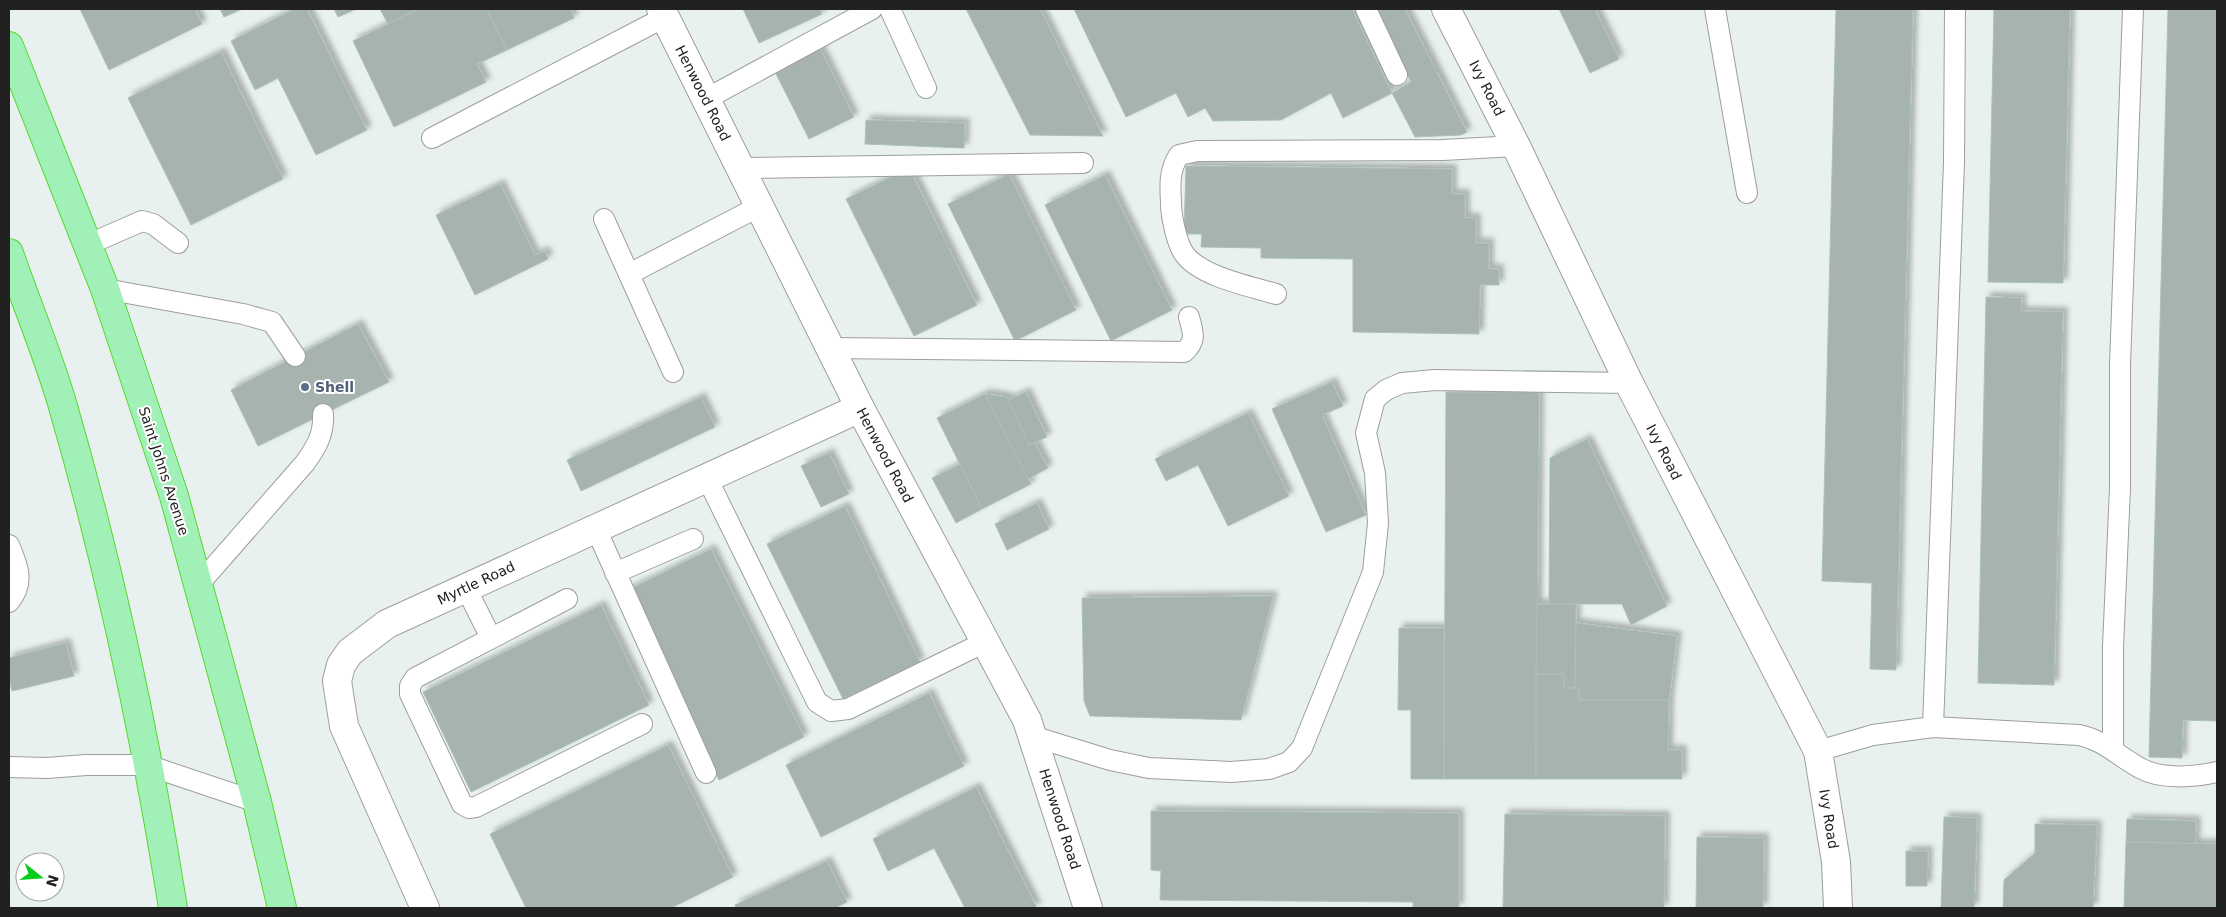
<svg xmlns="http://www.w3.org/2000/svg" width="2226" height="917" font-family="'DejaVu Sans',sans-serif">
<defs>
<filter id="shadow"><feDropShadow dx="4.5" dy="-4.5" stdDeviation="2.5" flood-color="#0004"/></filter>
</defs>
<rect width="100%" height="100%" fill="#e8f1ef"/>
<g fill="#a7b3ae" stroke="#abc3b8" filter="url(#shadow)">
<path d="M80 9H195L202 24 109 70Z"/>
<path d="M220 9H242L224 17Z"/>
<path d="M294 9H307L367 130 316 155 278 78 255 90 231 41Z"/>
<path d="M334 9H356L338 17Z"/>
<path d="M380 9H419L388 24Z"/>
<path d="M419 9H487L507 50 477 64 486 82 394 127 353 41Z"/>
<path d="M487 9H570L574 18 507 50Z"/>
<path d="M743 9H819L822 14 759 43Z"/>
<path d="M966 9H1040L1103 136 1030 135Z"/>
<path d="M1074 9H1352L1392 93 1343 118 1331 93 1281 120 1213 121 1205 108 1188 117 1176 93 1126 117Z"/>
<path d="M1374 9H1405L1467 132 1461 135 1415 137 1392 93 1411 82Z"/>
<path d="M1559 9H1595L1619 59 1590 73Z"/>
<path d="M1836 9H1913L1896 670 1870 669 1872 583 1822 581Z"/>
<path d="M1994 9H2070L2063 283 1988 282Z"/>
<path d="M2168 9H2217V721L2183 720 2182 758 2149 757Z"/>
<path d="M819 47 854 117 809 139 774 70Z"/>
<path d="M221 52 283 179 191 225 128 98Z"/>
<path d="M866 120 965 123 964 148 865 144Z"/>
<path d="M1186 166 1452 169V194H1465V218H1476V243H1489V269H1499V285H1480L1479 334 1353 332V259L1261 258V248L1201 247 1202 234H1184Z"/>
<path d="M909 168 977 305 914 336 846 199Z"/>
<path d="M1009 174 1076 310 1015 341 948 204Z"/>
<path d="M1105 175 1172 310 1111 341 1045 205Z"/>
<path d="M500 184 535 255 545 251 548 259 475 295 436 215Z"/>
<path d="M1986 297 2022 298 2021 311 2063 312 2054 685 1978 683Z"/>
<path d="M358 324 389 382 258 446 231 390Z"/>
<path d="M1332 382 1343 406 1322 415 1366 515 1326 532 1272 409Z"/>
<path d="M1026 392 1047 437 1029 445 1008 400Z"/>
<path d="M1446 392H1539L1536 779H1444Z"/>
<path d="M985 394 1007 397 1029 445 1035 443 1048 468 1028 479Z"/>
<path d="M985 394 1031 484 982 509 937 418Z"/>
<path d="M701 397 715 427 581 491 567 460Z"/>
<path d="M1248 413 1289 496 1228 526 1198 465 1166 481 1155 459Z"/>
<path d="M1587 439 1667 606 1631 625 1622 604H1549L1550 458Z"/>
<path d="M829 453 849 494 821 507 801 466Z"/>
<path d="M960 464 982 509 956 523 932 478Z"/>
<path d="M1037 503 1049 529 1007 550 995 524Z"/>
<path d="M845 506 920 662 843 699 767 544Z"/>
<path d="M711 549 804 737 719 780 626 591Z"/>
<path d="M1273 596 1241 720 1090 716 1084 701 1082 598Z"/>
<path d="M1537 604H1576L1575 688H1564V674H1536Z"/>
<path d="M601 605 649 705 471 792 423 692Z"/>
<path d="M1576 623 1677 636 1669 700H1579V688H1575Z"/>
<path d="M1399 628H1444V779H1411V710H1398Z"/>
<path d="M66 643 74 676 12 691 9 678V658Z"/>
<path d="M1536 674H1564V688H1579V700H1669L1668 750H1682V779H1536Z"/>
<path d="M929 693 964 766 821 837 786 765Z"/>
<path d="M668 745 733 877 671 908H526L490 834Z"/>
<path d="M976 787 1037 908H965L934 848 888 871 873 839Z"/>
<path d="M1151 811 1459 813V908H1413V902L1160 900 1161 871 1151 870Z"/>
<path d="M1505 814 1665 816 1664 908H1503Z"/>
<path d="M1944 817 1977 818 1974 908H1941Z"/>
<path d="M2127 819 2196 821 2195 844 2126 842Z"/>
<path d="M2035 824 2097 825 2093 908H2003L2004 880 2035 853Z"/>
<path d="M1697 837 1764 838 1763 908H1696Z"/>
<path d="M2126 842 2217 844V908H2124Z"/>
<path d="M1906 851H1928L1927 886H1906Z"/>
<path d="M827 861 847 902 835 908H736L735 905Z"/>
</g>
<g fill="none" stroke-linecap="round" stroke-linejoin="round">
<defs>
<g id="service">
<path d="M890 9 926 88"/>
<path d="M1366 9 1397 75"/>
<path d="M1715 9 1747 193"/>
<path d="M706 99 872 9"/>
<path d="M432 138 665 17"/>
<path d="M742 168 1083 163"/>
<path d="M604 219 673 372"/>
<path d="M87 245 142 221 153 224 178 243"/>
<path d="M629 274 760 206"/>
<path d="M105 289 243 314 272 322 295 356"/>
<path d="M1276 294C1250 286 1202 277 1185 255 1177 245 1171 216 1171 203 1170 186 1169 170 1179 155L1197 151 1443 150 1516 146"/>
<path d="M830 348 1184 352C1197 341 1193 332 1189 317"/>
<path d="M707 478 817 702 831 711 848 709 985 642"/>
<path d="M596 529 706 773"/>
<path d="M9 545C18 566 25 583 9 602"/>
<path d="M615 573 693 539"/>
<path d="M199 584 305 463C317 446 324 434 323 414"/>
<path d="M466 588 491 638"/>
<path d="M567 599 415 678 410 686V694L462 804 469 808 476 807 642 724"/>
<path d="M1933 727 1954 162 1955 9"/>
<path d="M1032 736 1110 760 1149 768 1231 772 1269 769 1289 762 1302 748 1373 572 1378 523 1375 473 1366 433 1375 399 1386 390 1402 383 1435 380 1629 383"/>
<path d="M2113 749V647L2120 488V365L2133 9"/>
<path d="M1818 751 1873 735 1933 727 2079 735C2104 740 2119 757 2140 768 2161 780 2195 777 2217 772"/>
<path d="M9 767 47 768 86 765H147L257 802"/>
</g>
<g id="minor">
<path d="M661 9 860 408 1027 720 1088 908"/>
<path d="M1446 9 1516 146 1629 383 1818 751 1836 862 1838 908"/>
<path d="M425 908 344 726 337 681 341 665 350 652 387 624 860 408"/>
</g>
<g id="trunk">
<path d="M9 46 105 289 174 496 257 802 282 908"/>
<path d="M9 253C26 303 47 352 62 403 110 568 146 738 173 908"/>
</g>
</defs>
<use href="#service" stroke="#9e9e9e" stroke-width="22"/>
<use href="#minor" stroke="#9e9e9e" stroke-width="30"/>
<use href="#trunk" stroke="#56d82d" stroke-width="30"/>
<use href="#service" stroke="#fff" stroke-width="20"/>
<use href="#minor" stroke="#fff" stroke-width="28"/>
<use href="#trunk" stroke="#a0f0b8" stroke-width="28"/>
</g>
<circle fill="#5c6f8a" stroke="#fff" stroke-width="2" cx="305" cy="387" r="5"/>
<g text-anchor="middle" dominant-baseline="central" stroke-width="4" stroke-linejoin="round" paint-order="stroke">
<g font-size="14" fill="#212121" stroke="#fff">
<text transform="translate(1487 88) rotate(63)">Ivy Road</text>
<text transform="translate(703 93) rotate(63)">Henwood Road</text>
<text transform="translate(1664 452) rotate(63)">Ivy Road</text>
<text transform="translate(885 455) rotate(62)">Henwood Road</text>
<text transform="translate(164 471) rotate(72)">Saint Johns Avenue</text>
<text transform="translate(476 583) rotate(-25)">Myrtle Road</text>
<text transform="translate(1060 819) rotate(72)">Henwood Road</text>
<text transform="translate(1829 819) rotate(81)">Ivy Road</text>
</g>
<g font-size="14" font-weight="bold" fill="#4e5e75" stroke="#fff" text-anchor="start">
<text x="315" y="387">Shell</text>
</g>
</g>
<rect width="2226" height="917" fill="none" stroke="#212121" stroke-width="20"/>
<g transform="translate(40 877) rotate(107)"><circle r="24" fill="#ffffff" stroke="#a6a6a6"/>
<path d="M0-4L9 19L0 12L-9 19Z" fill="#05ce1a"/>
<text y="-8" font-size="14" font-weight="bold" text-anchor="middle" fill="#212121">N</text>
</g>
</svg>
